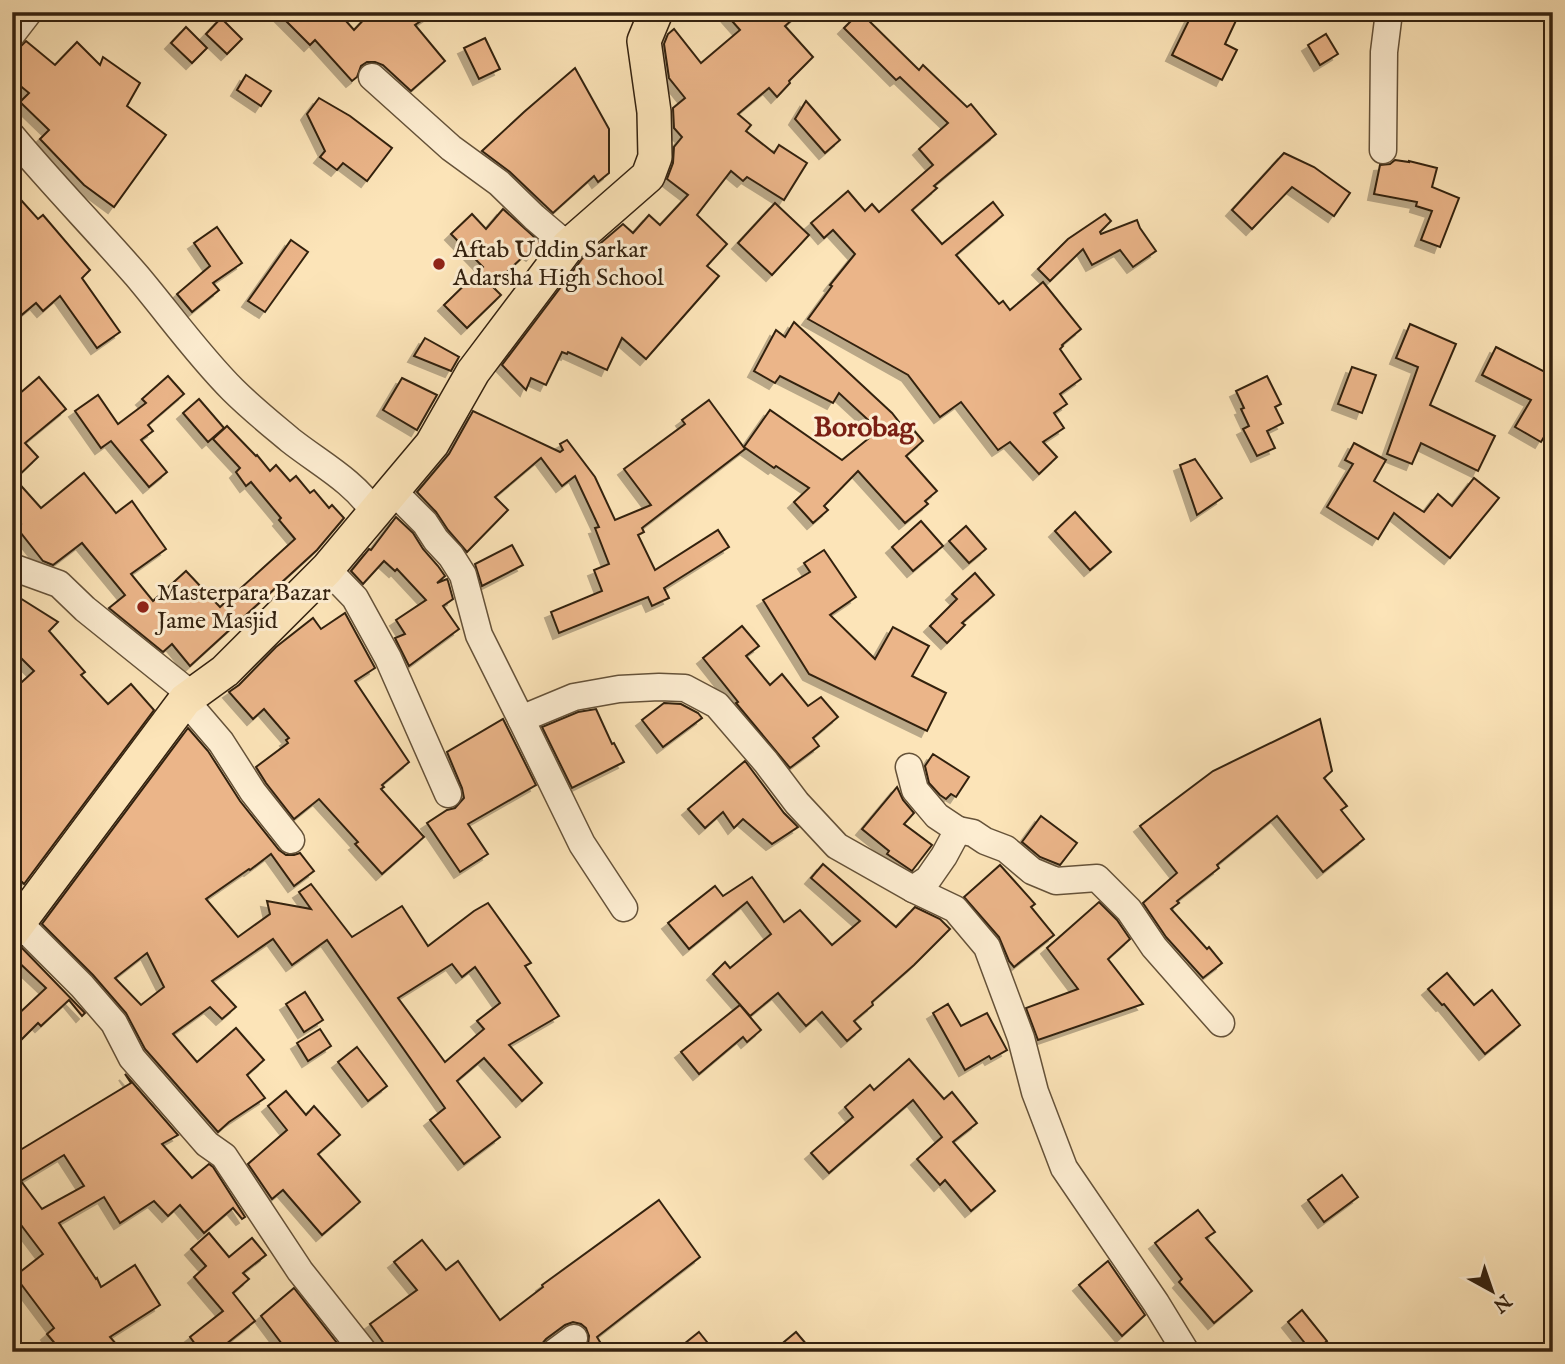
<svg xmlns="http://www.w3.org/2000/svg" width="1565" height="1364" font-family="'IM FELL English',serif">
<defs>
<filter id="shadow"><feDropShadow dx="-6" dy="6" stdDeviation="0" flood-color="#0004"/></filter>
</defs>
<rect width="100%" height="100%" fill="#fce4b8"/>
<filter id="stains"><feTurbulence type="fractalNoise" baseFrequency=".00286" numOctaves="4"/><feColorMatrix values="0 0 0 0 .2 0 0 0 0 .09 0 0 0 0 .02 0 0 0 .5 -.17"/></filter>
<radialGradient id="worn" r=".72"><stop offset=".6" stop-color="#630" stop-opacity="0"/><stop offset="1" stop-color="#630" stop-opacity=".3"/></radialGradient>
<g fill="#ebb589" stroke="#33210f" stroke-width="2" fill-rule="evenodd" filter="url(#shadow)">
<path d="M277 12H338L354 30 371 12H434L415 25 445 61 411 91 383 65 375 62H367L361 66 357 77 352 81 315 40 310 45Z"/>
<path d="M724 12H801L785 26 813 57 789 81 790 83 777 97 769 88 738 114 751 125 746 131 774 153 779 145 807 163 784 200 747 177 743 181 731 171 697 215 727 244 707 266 719 276 646 359 622 338 607 370 568 352 567 354 562 352 546 385 531 378 526 390 502 365 582 259 623 224 633 233 649 215 660 225 688 195 667 179 673 163 674 147 682 137 674 128 673 108 685 98 669 78 664 44 668 34 674 29 701 63 740 30Z"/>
<path d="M860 12 919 70 923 65 967 107 971 104 996 134 934 186 937 188 912 210 942 244 993 202 1003 215 956 255 999 304 1003 301 1010 310 1043 282 1081 329 1062 345 1063 346 1060 349 1081 379 1060 394 1067 404 1054 413 1064 428 1043 442 1057 457 1039 474 1010 442 998 450 961 402 940 417 908 375 808 319 832 286 830 285 855 254 833 230 824 238 811 223 848 191 865 211 872 204 879 212 933 165 919 149 948 123 900 77 896 80 844 28Z"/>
<path d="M1193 12H1240L1225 44 1237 50 1222 80 1172 55Z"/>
<path d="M221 18 242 39 227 54 206 34Z"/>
<path d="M186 27 207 48 192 63 171 43Z"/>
<path d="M1326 34 1338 54 1320 65 1308 45Z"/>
<path d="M485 38 500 69 479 79 464 48Z"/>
<path d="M26 41 55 65 77 42 100 65 103 57 140 83 127 106 166 135 114 207 84 185 40 139 49 130 20 102 29 93 12 79V49L19 48Z"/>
<path d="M575 68 609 129V173L598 182 594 176 553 213 510 172 482 151 524 112Z"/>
<path d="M246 75 271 91 261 106 237 90Z"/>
<path d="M319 98 350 116 392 148 367 181 343 163 337 170 320 157 325 151 307 114Z"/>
<path d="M806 101 840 140 825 153 795 119Z"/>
<path d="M1284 153 1314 167 1350 193 1334 216 1292 187 1252 229 1232 210Z"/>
<path d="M1395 160 1409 162V161L1437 168 1432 187 1459 198 1440 247 1421 240 1432 211 1416 206 1417 202 1374 194 1380 165 1390 164Z"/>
<path d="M12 190 38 219 43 215 90 270 82 278 120 332 97 348 60 296 43 311 36 303 12 323Z"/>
<path d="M775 203 809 235 772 275 738 243Z"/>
<path d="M503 209 542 244 532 255 528 252 492 286 501 295 467 328 444 305 483 267 451 234 472 214 486 229Z"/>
<path d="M1105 214 1111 221 1100 232 1101 234 1137 220 1140 228 1156 251 1133 267 1120 250 1092 265 1083 249 1050 281 1038 269 1068 239Z"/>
<path d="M217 227 242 263 213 283 219 290 192 312 177 294 210 266 194 243Z"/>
<path d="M291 240 308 252 265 312 248 301Z"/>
<path d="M794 322 892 413 907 432 912 428 923 441 906 456 937 491 925 501 928 504 905 523 858 471 824 506 828 510 813 523 794 502 809 488 776 466 774 468 744 447 770 410 842 460 879 430 839 393 833 403 780 376 775 383 754 371 776 330 785 337Z"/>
<path d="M1410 324 1456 344 1430 405 1495 436 1478 471 1421 443 1412 464 1387 454 1418 367 1396 358Z"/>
<path d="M425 338 459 357 451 371 414 356Z"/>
<path d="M1496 347 1553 376V422L1541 442 1515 427 1531 400 1482 375Z"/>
<path d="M1352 367 1376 375 1362 413 1338 404Z"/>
<path d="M168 376 184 394 148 425 153 431 141 440 167 472 149 487 111 441 101 448 75 411 98 395 118 424 146 403 142 399Z"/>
<path d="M1267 376 1281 404 1275 407 1283 423 1267 431 1275 448 1257 456 1243 429 1249 426 1241 409 1244 408 1236 391Z"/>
<path d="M39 377 66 409 25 443 38 457 15 479 41 508 84 473 116 513 132 501 166 549 131 574 153 601 186 571 220 607 295 539 279 520 281 518 251 482 246 486 236 472 240 468 213 439 227 426 256 456 257 455 270 471 276 465 290 481 296 476 310 493 314 490 329 508 332 505 344 518 317 550 190 666 172 644 163 652 109 608 125 595 82 543 53 565 43 561 17 528 21 524 12 514V400Z"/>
<path d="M402 378 437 395 417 430 383 410Z"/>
<path d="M199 399 224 428 208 442 183 413Z"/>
<path d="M709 400 745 449 642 528 644 532 638 535 655 570 718 530 729 547 664 588 669 598 652 606 648 597 559 633 551 612 602 591 594 570 609 564 595 528 599 527 575 476 562 486 541 458 495 497 508 510 467 552 448 530 436 512 417 492 449 454 473 411 560 452 563 450 560 444 567 440 595 477 615 520 651 505 624 469 685 424 682 420Z"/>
<path d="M1354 443 1386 460 1374 481 1424 512 1438 494 1452 506 1474 478 1499 498 1450 558 1394 513 1378 539 1327 507 1353 464 1345 460Z"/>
<path d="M1195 459 1222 498 1197 515 1180 465Z"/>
<path d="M1075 512 1111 552 1090 570 1055 531Z"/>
<path d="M396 517 413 533 423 549 438 566 445 576 437 583 447 579 448 581 453 599 443 606 459 629 409 666 395 638 405 634 396 620 426 600 397 569 395 571 384 561 363 584 351 571 369 549 371 550Z"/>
<path d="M921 521 943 546 913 571 892 547Z"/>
<path d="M966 526 986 549 969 563 949 541Z"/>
<path d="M512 545 523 565 482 586 475 564Z"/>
<path d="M824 550 856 597 830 615 875 659 893 627 929 646 912 676 946 693 927 731 809 674 763 600 810 572 804 563Z"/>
<path d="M975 573 994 595 962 623 965 625 947 643 930 626 957 599 952 594Z"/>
<path d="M12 593 58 622 49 631 85 672 81 675 108 704 131 684 154 710 24 884 21 881 12 894V691L34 671 12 649Z"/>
<path d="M345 613 375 668 355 681 409 762 382 785 384 787 381 789 424 837 382 874 355 844 358 842 319 799 294 819 266 783 256 767 288 743 286 740 289 738 264 709 253 719 229 692 239 685 276 647 313 618 321 629Z"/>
<path d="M742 626 759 646 746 656 770 685 782 674 808 706 821 697 838 717 813 738 819 746 790 768 736 703 738 702 703 658Z"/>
<path d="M664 703 681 704 698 713 702 718 663 747 642 720Z"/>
<path d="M596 709 612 744 614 743 624 762 572 788 542 727 578 712Z"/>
<path d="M503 719 536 785 468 824 488 854 460 872 427 823 447 810 455 808 464 798 462 788 447 752Z"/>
<path d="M1320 719 1332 771 1324 778 1347 806 1341 810 1364 839 1323 872 1277 816 1217 865 1219 868 1177 901 1179 903 1171 909 1207 949 1209 947 1222 963 1203 978 1166 937 1143 903 1177 873 1140 826 1213 771Z"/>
<path d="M188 728 208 751 240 801 279 850 286 855H294L300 853 314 871 294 886 271 854 250 870 249 869 206 899 238 937 270 914 267 901 311 909 299 892 311 884 352 937 402 906 428 946 474 911 488 903 531 963 525 966 559 1016 509 1045 542 1083 522 1101 484 1058 457 1081 500 1137 464 1164 430 1120 445 1108 327 940 292 965 273 939 212 981 236 1007 222 1019 210 1007 173 1034 197 1062 236 1028 264 1060 247 1075 265 1098 229 1122 218 1132 145 1049 126 1013 93 975 42 924ZM147 953 164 987 141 1005 115 978ZM452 964 462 977 475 967 500 1003 477 1021 484 1029 445 1062 398 998Z"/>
<path d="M933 754 969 777 956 797 951 794 946 799 940 795 929 783 925 766Z"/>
<path d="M745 761 784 813 798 827 772 844 743 819 734 828 723 812 705 828 688 809Z"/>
<path d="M897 787 903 800 914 813 904 824 932 845 912 871 887 854 889 851 862 829Z"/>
<path d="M1041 816 1077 843 1060 865 1040 857 1022 842Z"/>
<path d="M823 864 896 927 915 907 940 919 950 929 914 965 872 1002 873 1005 854 1021 861 1029 847 1041 822 1012 806 1026 778 993 750 1016 713 974 725 962 730 968 771 934 747 902 689 949 668 923 715 886 723 896 752 877 784 922 800 910 832 945 860 921 811 878Z"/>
<path d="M1000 865 1035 904 1031 907 1054 935 1014 967 1009 961 999 937 964 897Z"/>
<path d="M1099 902 1117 920 1130 939 1108 959 1143 1004 1038 1040 1026 1008 1078 989 1047 948Z"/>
<path d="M22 948 85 1013 82 1016 69 1000 41 1026 38 1023 12 1049V1020L46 988 12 956V951Z"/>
<path d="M1447 973 1474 1005 1492 990 1520 1025 1485 1054 1444 1004 1442 1005 1428 989Z"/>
<path d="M305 992 323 1020 304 1032 286 1004Z"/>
<path d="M948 1004 961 1026 987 1013 1007 1050 991 1059 989 1056 965 1070 933 1013Z"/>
<path d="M740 1005 761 1030 747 1042 743 1037 699 1074 681 1052Z"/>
<path d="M320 1029 331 1046 308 1061 297 1043Z"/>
<path d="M357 1047 387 1086 368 1101 338 1062Z"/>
<path d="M909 1059 944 1099 952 1092 977 1123 953 1142 995 1191 971 1211 945 1180 940 1185 917 1159 942 1137 913 1100 829 1173 811 1153 853 1117 845 1107 870 1085 874 1090Z"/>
<path d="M125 1074 178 1135 162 1144 192 1178 209 1164 213 1167 245 1217 242 1219 233 1208 204 1233 180 1205 168 1216 154 1201 120 1223 104 1197 59 1223 96 1279 97 1278 101 1287 135 1265 160 1305 110 1337 123 1352H62L47 1334 54 1328 15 1276 43 1254 12 1213V1155L131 1083ZM64 1155 84 1186 42 1209 21 1181Z"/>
<path d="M286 1091 306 1115 314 1106 340 1135 318 1154 360 1202 322 1235 283 1190 272 1199 248 1164 287 1130 268 1106Z"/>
<path d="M1342 1175 1358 1197 1324 1222 1308 1200Z"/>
<path d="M659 1200 700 1257 597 1337 606 1352H582L588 1345 589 1336 586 1328 581 1324 573 1322 565 1325 546 1339 541 1345 540 1352H390L370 1324 417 1290 394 1262 422 1240 446 1270 458 1261 500 1320 543 1287 542 1285Z"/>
<path d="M1198 1210 1215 1232 1206 1238 1252 1291 1214 1323 1179 1282 1182 1279 1155 1243Z"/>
<path d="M209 1233 229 1257 252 1238 266 1255 243 1273 249 1279 233 1293 255 1321 216 1352H201L190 1337 223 1311 194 1277 206 1266 191 1249Z"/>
<path d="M1108 1261 1145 1315 1122 1336 1079 1285Z"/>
<path d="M294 1288 344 1352H288L261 1316Z"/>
<path d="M1302 1310 1327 1341 1314 1352H1312L1288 1322Z"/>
<path d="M699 1332 715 1352H674Z"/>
<path d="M796 1332 813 1352H772Z"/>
</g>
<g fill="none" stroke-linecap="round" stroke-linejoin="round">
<defs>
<g id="minor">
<path d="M12 34 29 12"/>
<path d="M372 77 451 148 499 183 534 217 568 246"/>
<path d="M12 136C52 184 96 229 137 276 169 314 198 355 233 390 251 408 271 424 290 440 319 463 354 481 374 512"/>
<path d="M1383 150 1384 52 1389 12"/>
<path d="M393 491 425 523 436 540 451 556 463 575 479 635 521 719 574 697 619 689 659 687 685 688 717 705 766 762 797 803 837 846 913 889 955 909 987 947 1021 1038 1035 1092 1064 1168 1156 1303 1186 1352"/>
<path d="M12 567 59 584 85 609 192 695"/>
<path d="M327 569 355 598 388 658 448 794"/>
<path d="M185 700 221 742 253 792 291 840"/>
<path d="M521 719 582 844 624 908"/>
<path d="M909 767 915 790 937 816 958 830 944 856 928 879 913 889"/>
<path d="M958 830 973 833 985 841 1006 849 1032 871 1056 881 1097 878 1129 910 1154 947 1221 1023"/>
<path d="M12 921 19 923 82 986 114 1023 132 1058 207 1144 224 1156 300 1271 364 1352"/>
<path d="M555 1352 574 1338"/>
</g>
<path id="major" d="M12 932 185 700 225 671 327 569 432 444 473 372 568 246 648 176 655 157 654 112 644 41 656 12"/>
</defs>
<use href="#minor" stroke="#655239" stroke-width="29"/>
<use href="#major" stroke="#33210f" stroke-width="36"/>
<use href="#minor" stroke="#fdedd1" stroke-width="26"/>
<use href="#major" stroke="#fce4b8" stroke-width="33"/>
</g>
<g fill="#8f2418" stroke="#fdedd1" stroke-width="2.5">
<circle cx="439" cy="264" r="7"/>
<circle cx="143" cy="607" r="7"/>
</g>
<g text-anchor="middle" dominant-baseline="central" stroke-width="6" stroke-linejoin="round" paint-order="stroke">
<g font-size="24" fill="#33210f" stroke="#fdedd1" text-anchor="start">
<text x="453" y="250">Aftab Uddin Sarkar<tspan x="453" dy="28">Adarsha High School</tspan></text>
<text x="157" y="593">Masterpara Bazar<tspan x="157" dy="28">Jame Masjid</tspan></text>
</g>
<g font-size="28" font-weight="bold" fill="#7a1f14" stroke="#fdedd1">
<text x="864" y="428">Borobag</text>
</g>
</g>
<rect width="1565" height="1364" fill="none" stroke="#fce4b8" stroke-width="42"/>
<rect x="14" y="14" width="1537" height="1336" fill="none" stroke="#33210f" stroke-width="3.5"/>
<rect x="21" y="21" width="1523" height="1322" fill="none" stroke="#33210f" stroke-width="2"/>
<g transform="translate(1492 1291) rotate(140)" stroke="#fdedd1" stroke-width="5" paint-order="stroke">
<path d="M0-5L12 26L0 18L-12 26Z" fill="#33210f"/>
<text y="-10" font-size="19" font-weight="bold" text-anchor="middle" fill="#33210f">N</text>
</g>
<rect width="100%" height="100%" filter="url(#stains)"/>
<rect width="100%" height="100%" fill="url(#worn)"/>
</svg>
